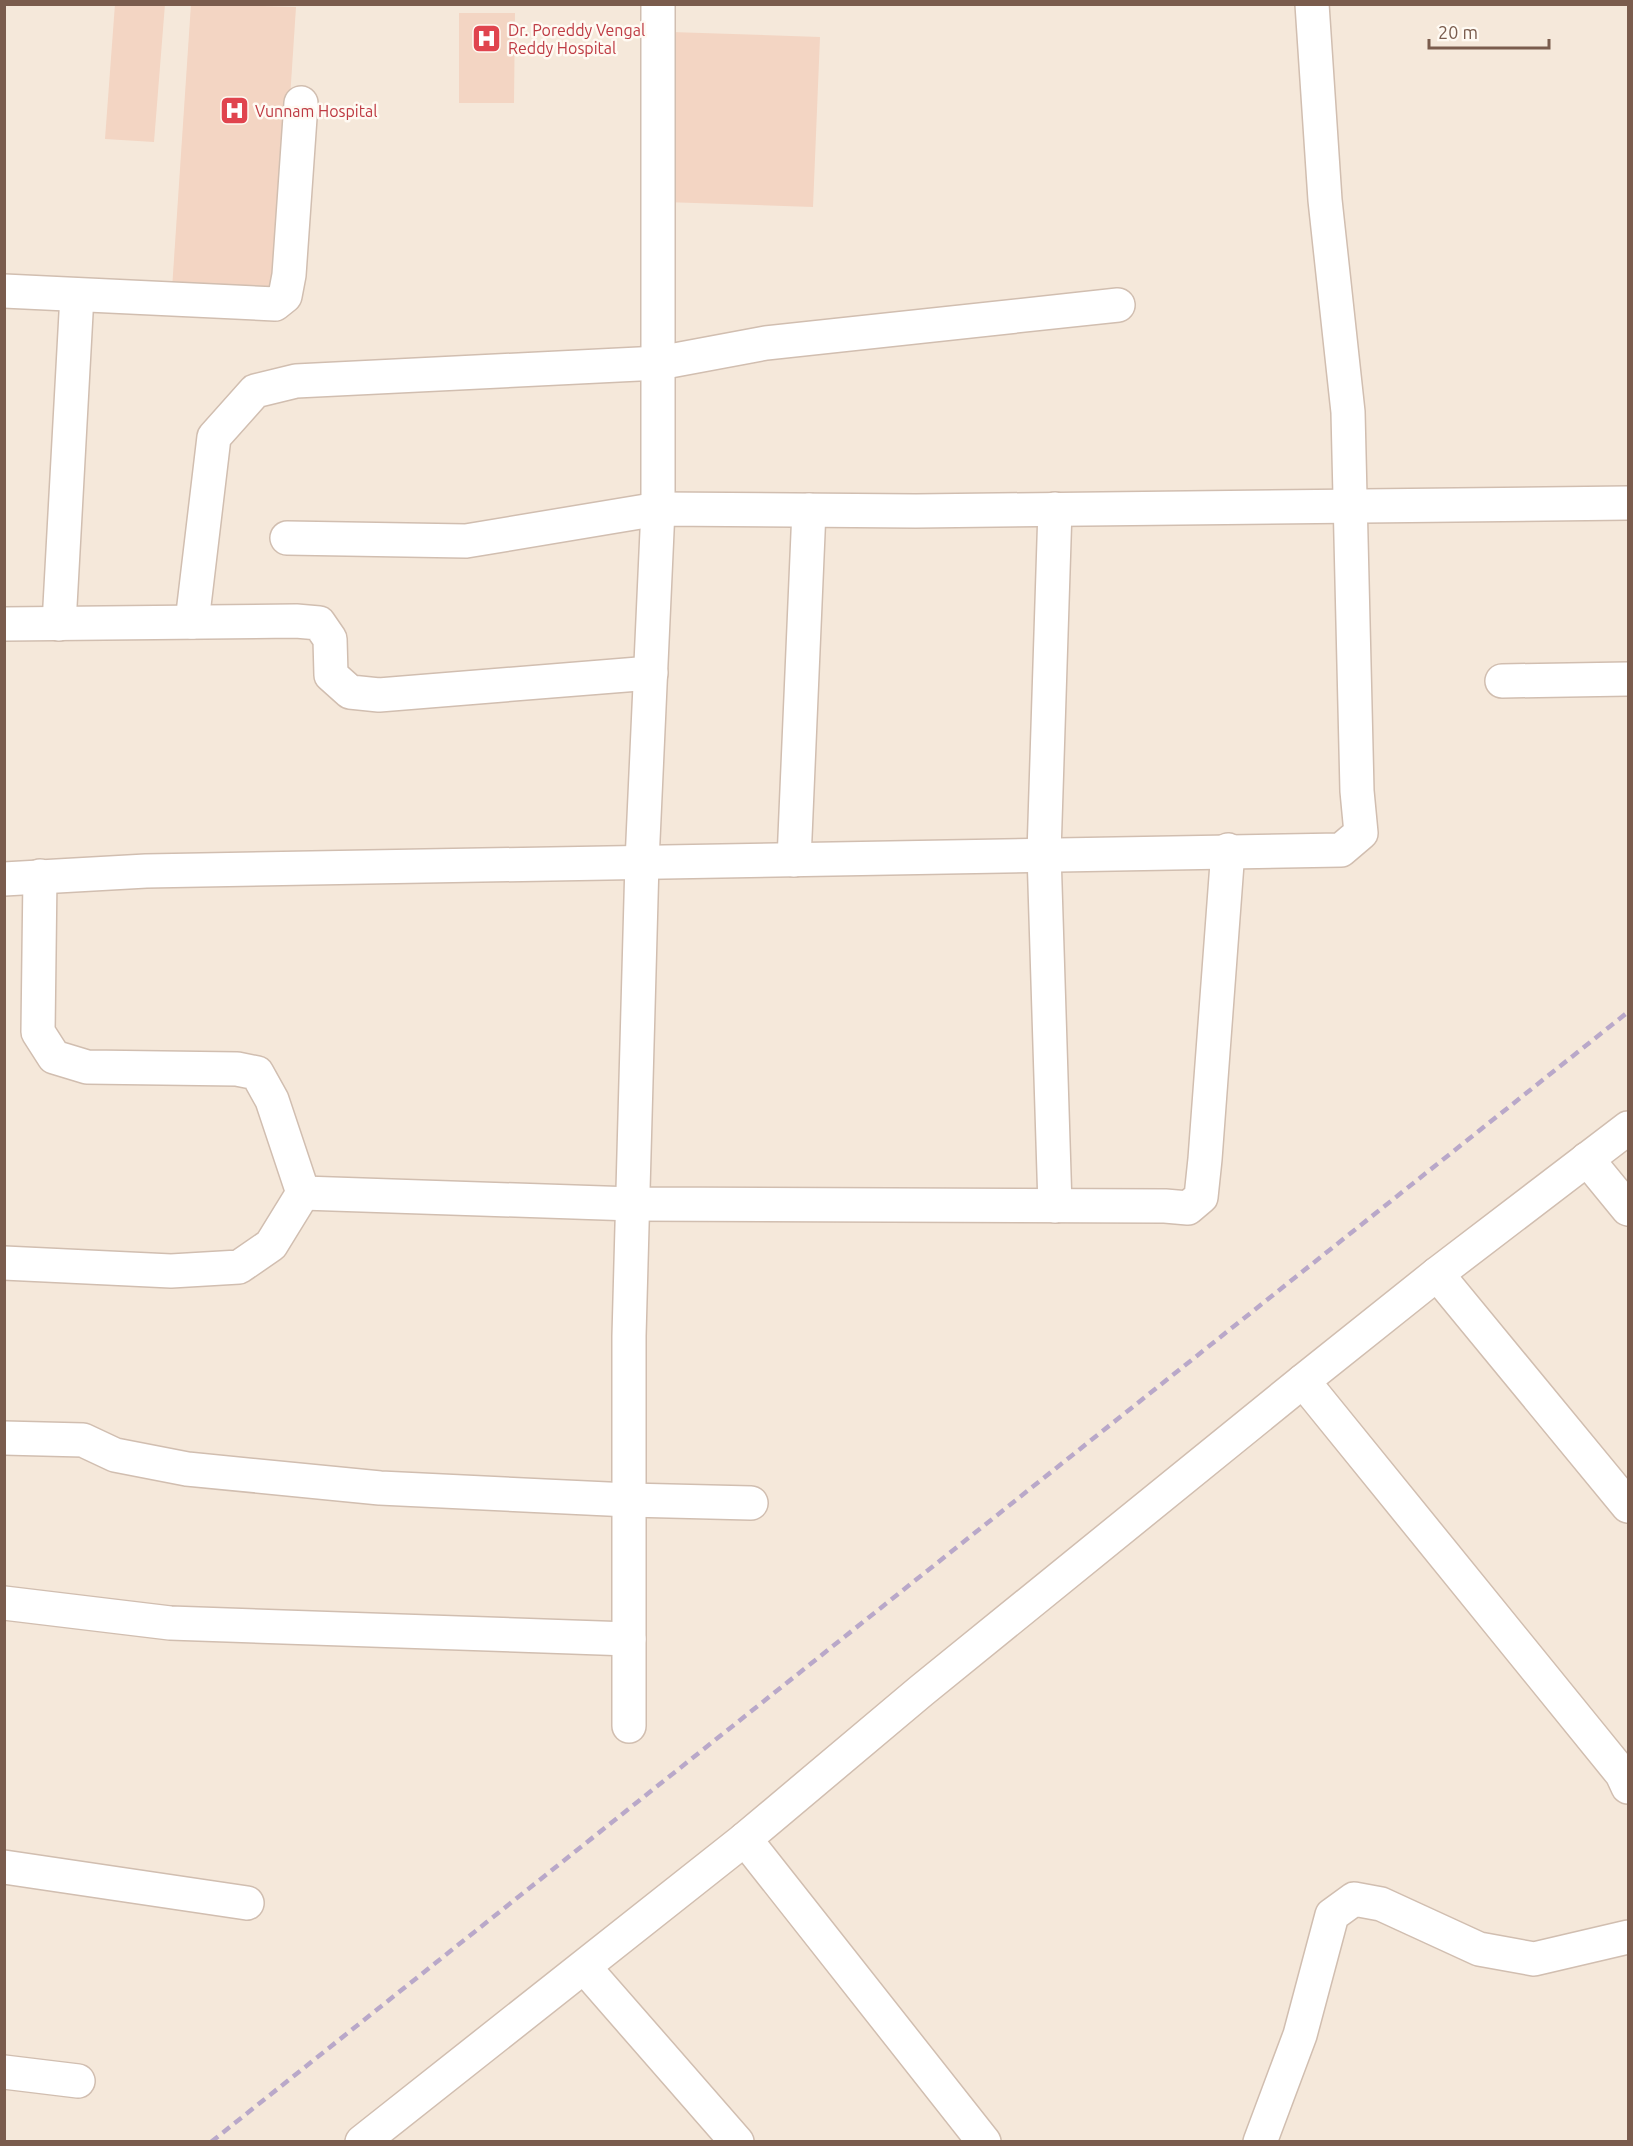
<svg xmlns="http://www.w3.org/2000/svg" width="1633" height="2146" font-family="Ubuntu,sans-serif">
<rect width="100%" height="100%" fill="#fdf6ec"/>
<rect fill="#f5e8da" x="5" y="5" width="1623" height="2136"/>
<g fill="#f3d5c3">
<path d="M115 4H165L154 142 105 139Z"/>
<path d="M191 4 296 7 277 296 172 289Z"/>
<path d="M459 13H515L514 103H459Z"/>
<path d="M671 32 820 37 813 207 664 202Z"/>
</g>
<g fill="none" stroke-linecap="round" stroke-linejoin="round">
<defs>
<g id="minor">
<path d="M4 291 275 304 285 296 289 275 301 103"/>
<path d="M1055 509 1044 853 1055 1206"/>
<path d="M287 538 466 541 658 509 916 511 1628 503"/>
<path d="M192 622 214 437 255 391 296 381 659 363 766 343 1118 305"/>
<path d="M4 624 296 621 319 623 330 639 331 675 350 692 379 695 651 673"/>
<path d="M59 624 77 295"/>
<path d="M1502 681 1628 679"/>
<path d="M794 860 809 510"/>
<path d="M4 879 146 871 1341 850 1361 833 1357 791 1348 412 1325 200 1312 4"/>
<path d="M1587 1159 1628 1209"/>
<path d="M303 1193 633 1204 1165 1206 1188 1208 1201 1197 1205 1159 1228 850"/>
<path d="M4 1263 171 1271 239 1267 271 1245 303 1193 272 1100 257 1073 237 1069 87 1067 54 1057 38 1032 40 876"/>
<path d="M1437 1274 1628 1506"/>
<path d="M1303 1381 1622 1774 1628 1787"/>
<path d="M4 1438 83 1440 115 1455 187 1469 380 1488 629 1500 751 1503"/>
<path d="M4 1603 170 1623 629 1639"/>
<path d="M629 1726V1336L642 862 658 509V4"/>
<path d="M745 1839 984 2142"/>
<path d="M4 1867 247 1903"/>
<path d="M585 1968 737 2142"/>
<path d="M4 2072 78 2081"/>
<path d="M362 2142 745 1839 921 1691 1303 1381 1437 1274 1628 1128"/>
<path d="M1260 2142 1300 2035 1332 1915 1354 1899 1381 1904 1479 1949 1534 1959 1628 1937"/>
</g>
</defs>
<use href="#minor" stroke="#d1beb0" stroke-width="36"/>
<use href="#minor" stroke="#fff" stroke-width="33"/>
<path stroke="#b9a8c9" stroke-width="4.5" stroke-dasharray="9 6" stroke-linecap="butt" d="M211 2142 1628 1012"/>
</g>
<defs>
<symbol id="hospital-square" viewBox="-11 -11 22 22"><rect x="-9" y="-9" width="18" height="18" rx="4" fill="#e0444e" stroke="#fffaf3"/><path d="M-5-5h3v3.5h4V-5h3V5h-3V1.5h-4V5h-3Z" fill="#fff"/></symbol>
</defs>
<g fill-rule="evenodd">
<use href="#hospital-square" x="470" y="22" width="33" height="33"/>
<use href="#hospital-square" x="218" y="94" width="33" height="33"/>
</g>
<g text-anchor="middle" dominant-baseline="central" stroke-width="5" stroke-linejoin="round" paint-order="stroke">
<g font-size="16" fill="#be3a42" stroke="#fffaf3" text-anchor="start">
<text x="508" y="30">Dr. Poreddy Vengal<tspan x="508" dy="18">Reddy Hospital</tspan></text>
<text x="255" y="111">Vunnam Hospital</text>
</g>
</g>
<rect width="1633" height="2146" fill="none" stroke="#7a5c4d" stroke-width="12"/>
<path d="M1429 39v9h120v-9" fill="none" stroke="#7a5c4d" stroke-width="3"/>
<text x="1438" y="39" font-size="18" fill="#7a5c4d" stroke="#fffaf3" stroke-width="4.5" paint-order="stroke">20 m</text>
</svg>
